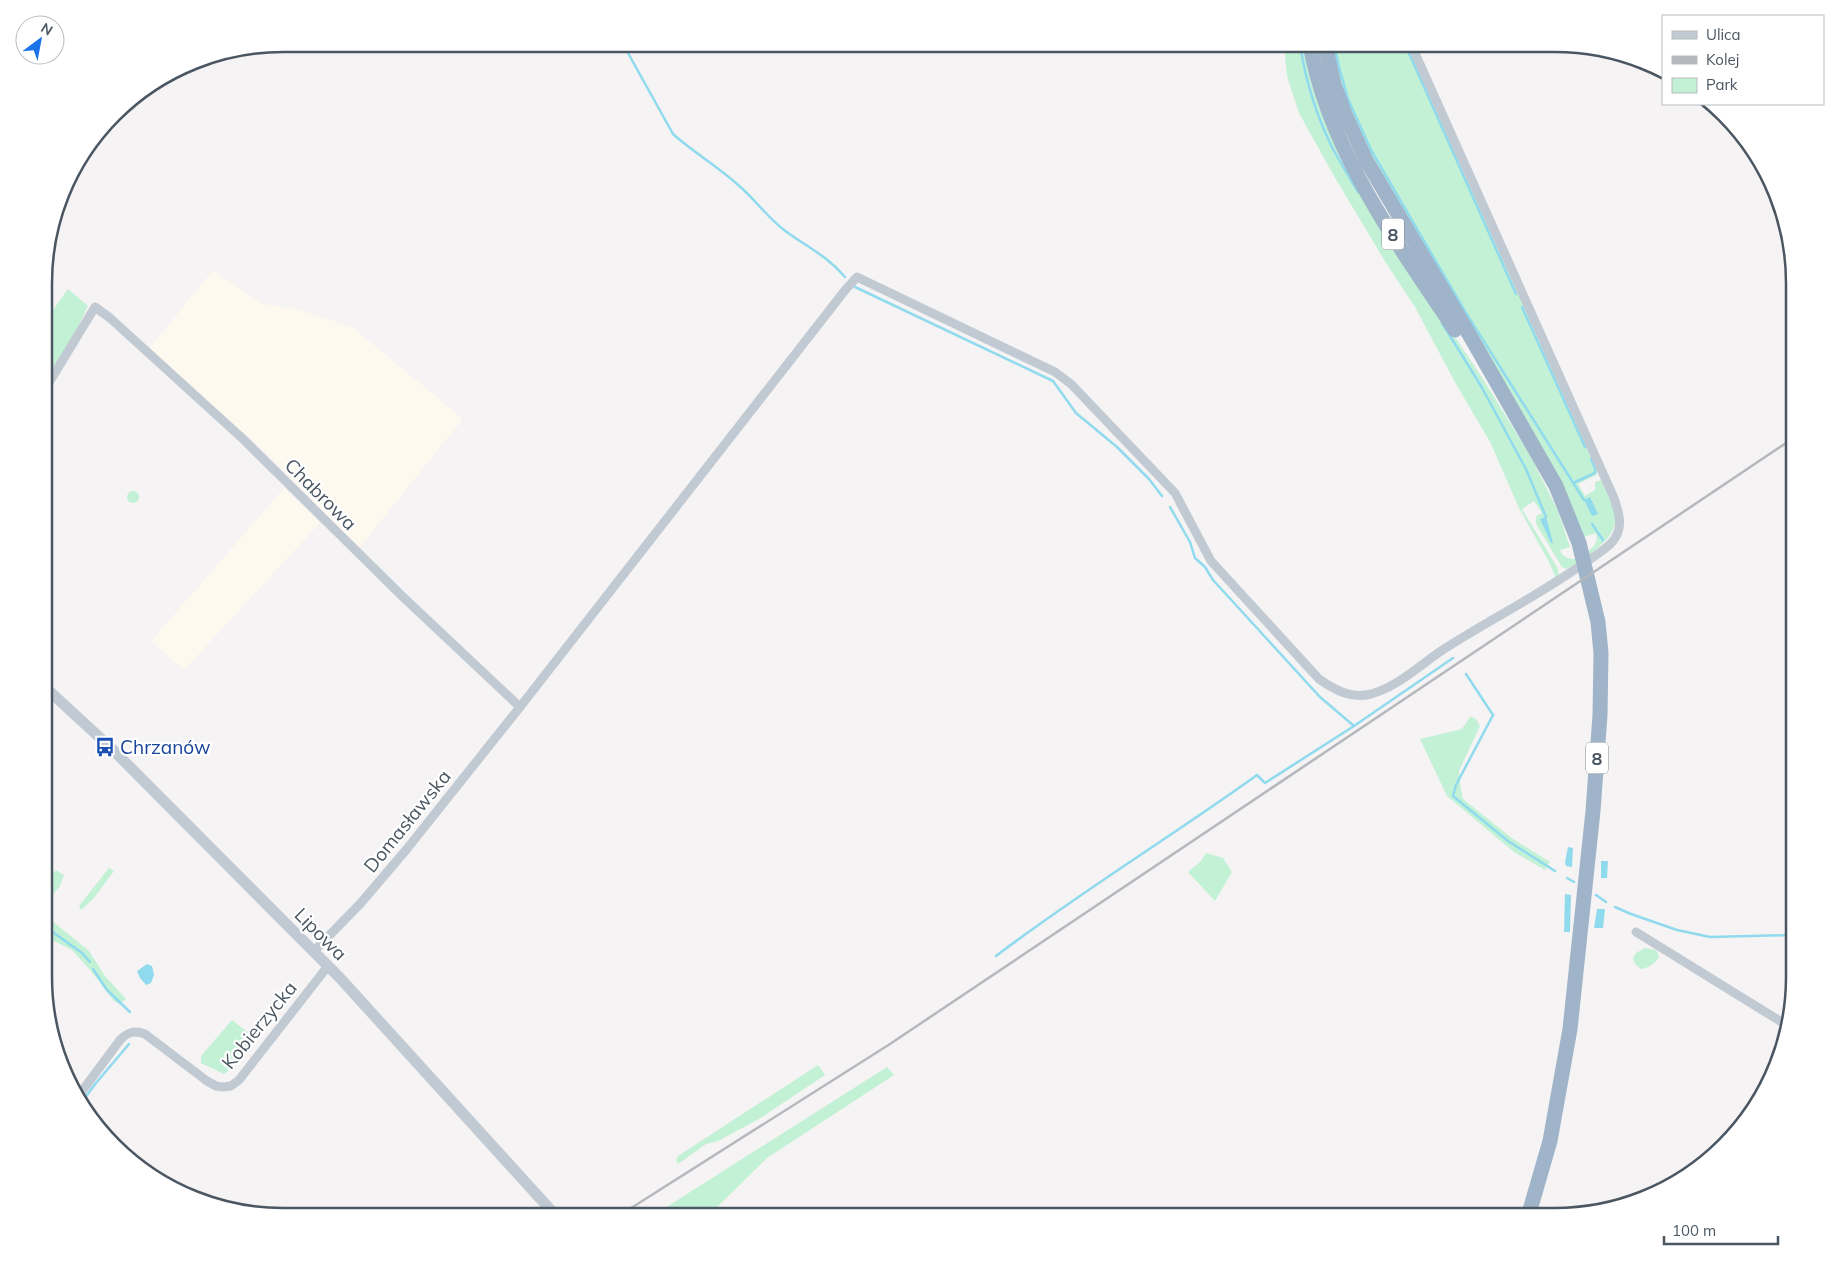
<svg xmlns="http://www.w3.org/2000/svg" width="1839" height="1261" font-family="Mulish,sans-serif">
<rect width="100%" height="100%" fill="#f5f3f3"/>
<g fill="#fdf9ef">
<path d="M213 270 263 304 300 310 352 327 463 419 359 548 262 449 149 349Z"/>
<path d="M284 488 320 523 184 670 151 641Z"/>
</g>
<g fill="#c3f1d5">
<path d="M1284 44H1304L1399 253 1483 379 1529 453 1558 511 1570 547 1560 550C1563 558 1568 559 1576 559L1577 564 1566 569 1562 567 1536 524V516L1542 513 1534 501 1522 509 1558 569 1559 575 1556 578 1548 560 1519 508 1490 442 1456 384 1415 307 1386 263 1334 176 1299 113 1287 76Z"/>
<path d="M1332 44H1407L1598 470 1596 475 1578 484 1585 496 1595 490V482L1602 480C1619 517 1624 528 1589 555L1588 551C1595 546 1598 542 1596 533L1584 537 1569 500 1363 141 1343 90Z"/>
<path d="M68 289 88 306 74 335 46 383V320Z"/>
<circle cx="133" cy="497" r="6"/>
<path d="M1470 717 1475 718 1480 726 1459 771 1461 790 1463 799 1513 839 1550 862 1545 870 1514 852 1447 796 1420 739 1462 729Z"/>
<path d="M1206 853 1223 858 1232 872 1215 901 1188 872 1201 861Z"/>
<path d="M109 868 114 871 93 899 81 910 79 906Z"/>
<path d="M56 870 64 875 60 886 46 903V882Z"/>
<path d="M46 916 89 951 105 976 126 999 120 1004 114 1001 91 971 72 950 46 937Z"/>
<path d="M1645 948 1656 950 1659 956C1657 963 1648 968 1641 969L1635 964 1633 958 1636 953Z"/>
<path d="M232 1020 255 1038 228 1071 224 1074 201 1063V1056Z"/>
<path d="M818 1065 825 1075 759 1119 718 1141 706 1144 678 1164 676 1160 678 1156Z"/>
<path d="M887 1067 894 1075 767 1158 707 1217H677L665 1208Z"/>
</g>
<g fill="#90daee">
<path d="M1590 497 1598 514 1592 516 1584 500Z"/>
<path d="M1546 517 1553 543H1551L1540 519Z"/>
<path d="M1568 847 1573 848 1572 867 1566 866 1565 862Z"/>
<path d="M1601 861H1608L1607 878H1601Z"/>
<path d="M1565 894 1571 895 1570 932H1564Z"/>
<path d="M1597 909H1605L1603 928H1594Z"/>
<path d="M147 964 152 966 154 975 151 983 146 985 140 978 137 971Z"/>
</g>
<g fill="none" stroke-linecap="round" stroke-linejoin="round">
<g stroke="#90daee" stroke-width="2.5">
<path d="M623 44 673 134C693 152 717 166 737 184 754 198 767 217 784 230 807 247 826 255 845 277"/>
<path d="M1300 44C1305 78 1316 114 1331 145 1339 161 1349 176 1358 192"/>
<path d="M1334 44 1339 67 1348 99 1371 150 1466 313 1584 500"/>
<path d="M1405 44 1516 294"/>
<path d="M855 287 1053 381 1076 413 1117 447 1149 479 1162 496"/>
<path d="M1522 307 1585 447"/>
<path d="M1442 323 1481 386 1526 469 1546 517"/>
<path d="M1573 483 1595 473V468L1591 459"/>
<path d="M1170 507 1190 542 1195 558 1205 567 1213 580 1320 697 1354 726 1453 658"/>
<path d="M1592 524 1603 540"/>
<path d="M1466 674 1493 715 1456 785 1453 796 1508 841 1555 871"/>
<path d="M1567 878 1574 882"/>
<path d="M1596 895 1606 902"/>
<path d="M1615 907 1631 914 1677 930 1710 937 1795 935"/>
<path d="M47 928 82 953 90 962"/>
<path d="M996 956C1080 892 1171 837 1257 775L1265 783 1354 726"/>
<path d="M93 969 107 990 130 1012"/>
<path d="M81 1103 96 1083 129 1044"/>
</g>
<g stroke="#c1cad2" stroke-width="9">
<path d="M46 391 47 386 95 307 110 318 243 439 402 596 520 707"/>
<path d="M46 421 48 448 46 461"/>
<path d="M1636 932 1788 1026"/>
<path d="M314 951 360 904 406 850 520 707 846 289 857 277 1055 372 1071 384 1175 493 1211 561 1319 679C1335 690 1350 699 1371 694 1397 687 1419 666 1441 651 1487 621 1536 597 1580 566 1591 558 1605 551 1613 541 1624 527 1619 513 1614 498L1411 44"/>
<path d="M77 1098 120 1040C128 1032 134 1030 145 1034L207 1081 216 1086 223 1087 231 1086 239 1080 328 966"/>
</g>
<path stroke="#c1cad2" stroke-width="11" d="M46 688 111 748 340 978 557 1217"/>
<g stroke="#9fb4c9" stroke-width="15">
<path d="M1310 44C1329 151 1396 241 1455 330"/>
<path d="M1325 44 1334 84 1345 114 1366 160 1469 334 1556 486 1579 543 1598 622 1601 653 1600 715 1593 811 1570 1029 1550 1141 1528 1217"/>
</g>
<path stroke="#b5b8bd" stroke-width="2.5" d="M617 1217 890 1044 1795 437"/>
</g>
<defs>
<symbol id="bus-bare" viewBox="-9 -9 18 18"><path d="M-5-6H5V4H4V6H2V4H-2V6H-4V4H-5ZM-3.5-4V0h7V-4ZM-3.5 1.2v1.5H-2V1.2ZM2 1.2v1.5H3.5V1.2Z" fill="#1a4fb4" stroke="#fff" stroke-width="2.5" paint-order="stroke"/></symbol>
</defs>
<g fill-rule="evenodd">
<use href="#bus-bare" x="91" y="733" width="28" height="28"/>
</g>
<g text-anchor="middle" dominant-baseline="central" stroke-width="4.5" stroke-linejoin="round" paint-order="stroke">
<g fill="#fff" stroke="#808990" stroke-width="1">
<rect x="1382" y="218.5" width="22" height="31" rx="4"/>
<rect x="1586" y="742.5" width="22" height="31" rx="4"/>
</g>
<g font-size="18" font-weight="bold" fill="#4a5661">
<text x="1393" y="234">8</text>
<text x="1597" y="758">8</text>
</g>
<g font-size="19" fill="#4a5661" stroke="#fff">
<text transform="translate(321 494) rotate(45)">Chabrowa</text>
<text transform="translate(407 821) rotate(-51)">Domasławska</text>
<text transform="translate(321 934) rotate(45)">Lipowa</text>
<text transform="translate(259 1025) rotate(-51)">Kobierzycka</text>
</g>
<g font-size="19" fill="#164399" stroke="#fff" text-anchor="start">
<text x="120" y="747">Chrzanów</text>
</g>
</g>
<path d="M0 0H1839V1261H0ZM283 52H1555A231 231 0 0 1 1786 283V977A231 231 0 0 1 1555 1208H283A231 231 0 0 1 52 977V283A231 231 0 0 1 283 52Z" fill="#fff" fill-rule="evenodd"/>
<path fill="none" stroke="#4a5661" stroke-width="2.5" d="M283 52H1555A231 231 0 0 1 1786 283V977A231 231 0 0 1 1555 1208H283A231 231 0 0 1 52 977V283A231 231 0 0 1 283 52Z"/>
<rect x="1662" y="15" width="162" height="90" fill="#ffffff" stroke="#b7bbc0"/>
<rect x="1672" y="31" width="25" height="8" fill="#c1cad2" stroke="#b7bbc0"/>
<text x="1706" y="40" font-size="15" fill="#4a5661">Ulica</text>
<rect x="1672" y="56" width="25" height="8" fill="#b5b8bd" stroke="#b7bbc0"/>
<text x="1706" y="65" font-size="15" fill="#4a5661">Kolej</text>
<rect x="1672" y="78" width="25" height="15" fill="#c3f1d5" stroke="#b7bbc0"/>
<text x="1706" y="90" font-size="15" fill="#4a5661">Park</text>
<g transform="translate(40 40) rotate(32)"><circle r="24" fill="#ffffff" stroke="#b7bbc0"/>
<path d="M0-4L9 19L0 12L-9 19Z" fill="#1a73e8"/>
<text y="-8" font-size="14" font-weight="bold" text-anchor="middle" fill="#4a5661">N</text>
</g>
<path d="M1664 1236v8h114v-8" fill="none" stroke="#4a5661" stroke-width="2.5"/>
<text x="1672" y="1236" font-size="15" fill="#4a5661" stroke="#ffffff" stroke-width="4" paint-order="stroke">100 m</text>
</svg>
